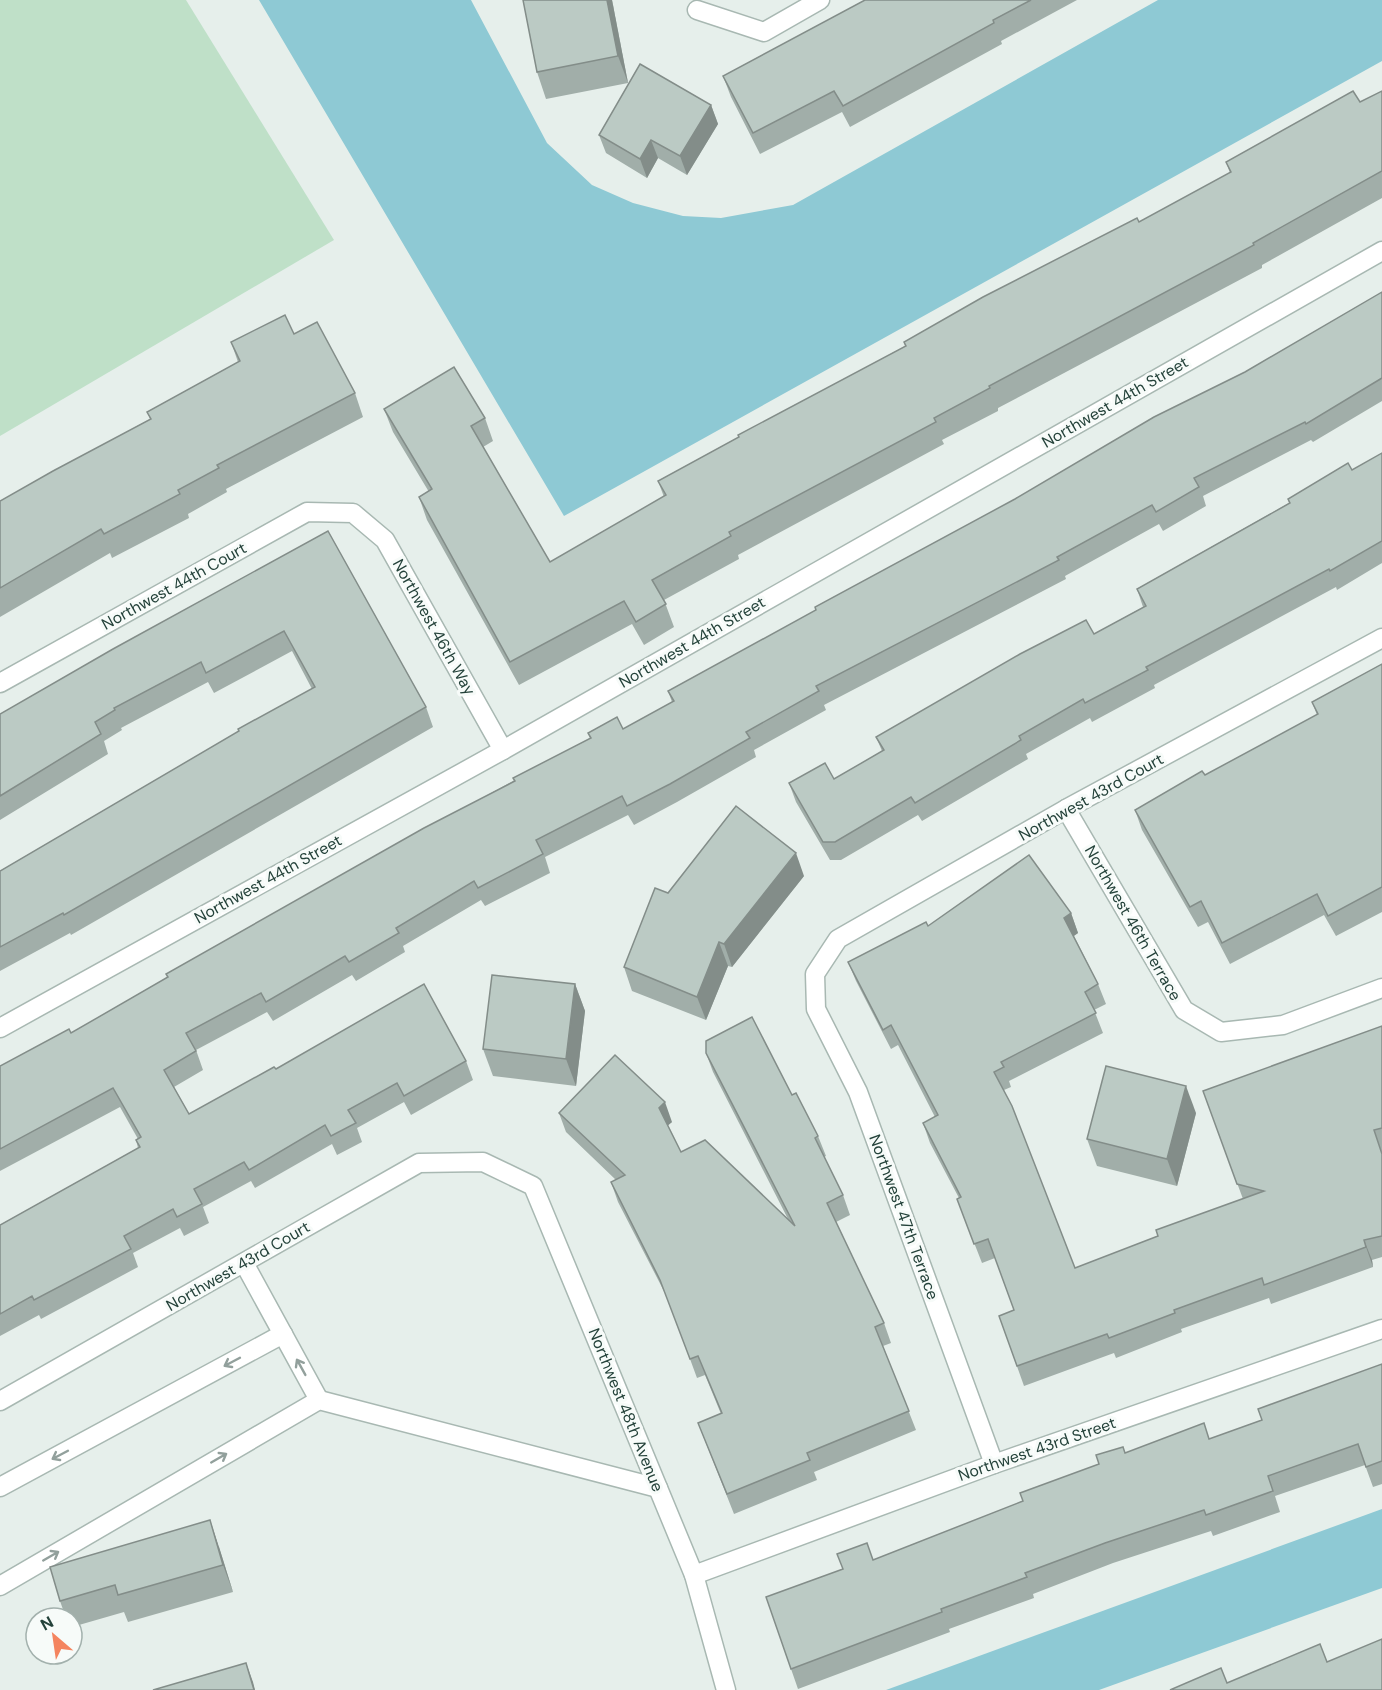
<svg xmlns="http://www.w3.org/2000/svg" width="1382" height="1690" font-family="'DM Sans',sans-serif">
<rect width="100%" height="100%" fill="#e6efeb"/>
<path fill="#bfe0c8" d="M0 0H186L334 240 0 436Z"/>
<g fill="#8ec9d4">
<path d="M259 0H471L547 143 592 185 633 203 683 216 721 218 793 205 1158 0H1382V61L564 516Z"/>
<path d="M1382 1509V1588L1099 1690H886Z"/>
</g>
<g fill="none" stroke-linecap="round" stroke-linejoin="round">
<defs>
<g id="service">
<path d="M244 1263 319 1400"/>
<path d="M0 1487 283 1334"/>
<path d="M0 1586 319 1400 658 1488"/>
</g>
<g id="minor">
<path d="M697 10 764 32 820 0"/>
<path d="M0 683 307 512 353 513 385 540 503 750"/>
<path d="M1066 809 1184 1010 1221 1032 1283 1025 1382 988"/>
<path d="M0 1028 503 750 1382 251"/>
<path d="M0 1401 419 1163 483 1162 533 1186 694 1575 726 1690"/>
<path d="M994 1464 858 1092 816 1009 815 974 838 939 1066 809 1382 638"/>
<path d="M694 1575 994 1464 1382 1329"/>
</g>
</defs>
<use href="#service" stroke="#a8b8b2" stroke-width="21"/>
<use href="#minor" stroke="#a8b8b2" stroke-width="21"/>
<use href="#service" stroke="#fff" stroke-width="18"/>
<use href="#minor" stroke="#fff" stroke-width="18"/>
</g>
<g fill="#a1aea9">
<path d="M523 0H612L628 83 546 99 537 72Z"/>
<path d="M865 0H1077L1001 41 1002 44 850 127 842 112 760 154 731 97 723 76Z"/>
<path d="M1382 91V198L1262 265V268L998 408V411L942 440 944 444 738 555 739 559 664 600 674 627 644 645 632 624 519 685 427 520 419 497 429 492 393 432 384 409 485 418 493 441 483 447 550 562 664 497 658 481 905 346 904 342 1139 222 1230 173 1226 162 1360 102Z"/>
<path d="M711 105 718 124 687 175 658 158 647 178 606 153 599 135Z"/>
<path d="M1382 292V401L1313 442 1311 440 1203 496 1206 506 1163 531 1159 524 1065 576 1066 579 824 705 826 710 754 750 756 757 677 802 634 825 628 815 545 857 550 873 485 906 481 900 403 946 405 952 356 981 352 975 273 1021 267 1012 196 1050 203 1070 174 1087 189 1114 276 1069 466 1061 473 1080 411 1115 404 1102 357 1128 362 1142 337 1155 332 1144 255 1188 251 1181 203 1207 209 1223 184 1236 180 1228 133 1253 138 1267 41 1319 39 1315 0 1336V1225L138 1148 136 1140 138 1139 120 1107 0 1171V1066L71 1033 168 977 166 974 590 738 588 733 623 729 672 702 668 691 816 611 1245 372Z"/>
<path d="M294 334 355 393 363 417 226 489 227 492 188 514 189 518 112 558 110 553 0 617V501L150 419 147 412 238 362 231 342Z"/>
<path d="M1382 453V563L1337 590 1336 587 1154 685 1155 688 1092 722 1090 718 1026 754 1028 759 922 821 918 815 841 860H830L796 802 789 783 834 779 882 751 876 737 1094 634 1143 607 1137 589 1289 503 1288 499 1352 470Z"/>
<path d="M328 531 426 707 433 727 71 935 70 933 0 971V871L312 689 292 651 214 693 208 682 121 728 122 730 104 741 108 754 0 820V714Z"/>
<path d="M1382 664V912L1336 936 1324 915 1230 964 1208 922 1198 927 1142 830 1135 810 1205 775 1317 715 1312 702Z"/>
<path d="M804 876 732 967 728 966 706 1020 632 991 624 967 668 893Z"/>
<path d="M1071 913 1078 933 1074 936 1098 984 1106 1004 1094 1010 1103 1033 1009 1081 1011 1087 1004 1090 1075 1268 1158 1236 1243 1199 1203 1091 1382 1026V1257L1372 1260 1373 1267 1271 1304 1269 1298 1181 1329 1182 1332 1116 1358 1114 1353 1024 1386 999 1316 1014 1310 995 1258 982 1263 957 1199 959 1198 930 1143 923 1123 935 1117 898 1045 891 1049 856 981 848 962 928 926Z"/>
<path d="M575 984 585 1011 576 1086 493 1076 483 1049Z"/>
<path d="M706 1053 792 1095 818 1136 826 1156 824 1157 843 1195 850 1215 836 1222 884 1323 891 1343 883 1346 916 1430 814 1472 817 1480 734 1514 698 1423 721 1414 705 1375 697 1378 668 1299 618 1202 611 1182 616 1180 566 1132 559 1113 672 1122 668 1125 681 1152 789 1221 713 1072Z"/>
<path d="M1196 1113 1177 1186 1097 1166 1087 1139Z"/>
<path d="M1382 1364V1484L1373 1487 1365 1465 1275 1496 1280 1512 1213 1536 1211 1531 1113 1563 1033 1594 1034 1598 949 1629 950 1632 798 1689 766 1597 873 1560 1023 1501 1099 1464 1125 1453 1209 1439 1262 1420Z"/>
<path d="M219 1547 233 1592 128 1622 124 1612 72 1627V1618H66L60 1601Z"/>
</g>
<g fill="#838d89">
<path d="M607 0H612L628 83 618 56Z"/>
<path d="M711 105 718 124 687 175 680 156Z"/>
<path d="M651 140 658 158 647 178 640 159Z"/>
<path d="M796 853 804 876 732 967 724 944Z"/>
<path d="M1071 913 1078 933 1072 937 1064 918Z"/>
<path d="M719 942 728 966 706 1020 697 997Z"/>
<path d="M575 984 585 1011 576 1086 566 1059Z"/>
<path d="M1186 1086 1196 1113 1177 1186 1167 1159Z"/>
<path d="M665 1102 672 1122 666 1127 659 1108Z"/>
<path d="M1364 1240 1372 1260 1373 1267 1366 1247Z"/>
<path d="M210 1520 219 1547 233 1592 223 1565Z"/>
<path d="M246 1663 253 1682 255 1690H254Z"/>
</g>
<g fill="#bbcac4" stroke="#838d89" stroke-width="1.5">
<path d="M523 0H607L618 56 537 72Z"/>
<path d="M865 0H1031L993 20 994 23 843 106 834 91 753 133 723 76Z"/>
<path d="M640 64 711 105 680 156 651 140 640 159 599 135Z"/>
<path d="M1353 91 1360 102 1382 91V171L1253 243 1254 245 989 386 990 388 934 418 936 422 729 532 731 536 652 580 666 604 636 622 624 601 510 662 419 497 432 489 384 409 454 367 485 418 471 426 550 562 666 495 658 481 739 437 738 435 906 346 904 342 983 297 1137 218 1139 222 1231 172 1226 162Z"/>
<path d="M1382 292V378L1306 424 1305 422 1194 478 1199 487 1156 512 1152 505 1057 557 1059 560 816 686 819 691 746 732 750 738 670 784 627 806 622 796 536 840 543 854 478 888 474 881 396 928 399 933 349 962 345 956 266 1002 261 993 186 1033 196 1051 164 1070 189 1114 274 1067 276 1069 424 984 466 1061 404 1096 397 1083 348 1110 356 1123 331 1136 325 1125 249 1170 244 1162 194 1189 202 1204 177 1217 173 1209 124 1236 131 1249 34 1300 32 1296 0 1314V1225L140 1147 136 1140 141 1137 113 1088 0 1149V1066L69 1029 71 1033 168 977 166 974 424 828 515 781 513 778 591 738 588 733 617 717 623 729 674 701 668 691 816 610 815 607 1015 499 1154 417 1245 372Z"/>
<path d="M285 315 294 334 317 322 355 393 217 465 219 468 178 490 180 494 104 534 101 529 0 588V501L53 471 151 419 147 412 240 361 231 342Z"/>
<path d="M1382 453V541L1330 571 1329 569 1146 667 1148 670 1085 703 1083 699 1019 736 1021 740 915 803 911 797 835 842H823L789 783 825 763 834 779 884 750 876 737 1020 654 1086 620 1094 634 1146 606 1137 589 1290 503 1288 499 1348 463 1352 470Z"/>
<path d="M328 531 426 707 64 915 63 913 0 947V871L239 731 238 729 315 687 284 631 206 673 201 662 114 708 115 710 95 722 101 734 0 796V714L113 649Z"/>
<path d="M1382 664V887L1328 916 1317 894 1222 943 1201 901 1190 907 1135 810 1202 771 1205 775 1318 714 1312 702Z"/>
<path d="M736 806 796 853 724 944 719 942 697 997 624 967 655 888 668 893Z"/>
<path d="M1029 855 1071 913 1064 918 1098 984 1085 992 1096 1013 1001 1062 1004 1067 994 1072 1012 1106 1075 1268 1158 1236 1156 1230 1264 1191 1237 1184 1203 1091 1382 1026V1128L1374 1130 1382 1154V1236L1364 1240 1366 1247 1264 1285 1262 1278 1174 1310 1175 1313 1109 1338 1107 1334 1017 1366 999 1316 1014 1310 988 1239 974 1244 957 1199 961 1197 923 1123 938 1115 891 1025 883 1030 848 962 926 922 928 926Z"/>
<path d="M492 975 575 984 566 1059 483 1049Z"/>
<path d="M752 1017 792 1095 796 1093 818 1136 815 1138 843 1195 827 1203 884 1323 875 1327 909 1411 807 1453 810 1460 727 1494 698 1423 722 1413 698 1356 690 1359 660 1280 611 1182 625 1175 559 1113 615 1055 665 1102 659 1108 681 1152 705 1140 795 1226 706 1053V1041Z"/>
<path d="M1106 1066 1186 1086 1167 1159 1087 1139Z"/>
<path d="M1382 1364V1461L1366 1467 1358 1444 1268 1476 1273 1491 1206 1515 1204 1510 1105 1543 1025 1573 1027 1577 941 1609 942 1612 791 1669 766 1597 843 1569 837 1554 867 1543 873 1560 1023 1501 1020 1493 1099 1464 1096 1455 1123 1447 1125 1453 1204 1423 1209 1439 1262 1420 1258 1409Z"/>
<path d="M210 1520 223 1565 118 1595 115 1585 60 1601 50 1567Z"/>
<path d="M1382 1639V1690H1170L1221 1668 1227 1683 1320 1644 1327 1662Z"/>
<path d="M246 1663 254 1690H153Z"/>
</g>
<defs><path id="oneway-shaft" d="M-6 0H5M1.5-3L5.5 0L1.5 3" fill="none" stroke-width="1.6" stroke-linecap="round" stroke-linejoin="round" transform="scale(1.5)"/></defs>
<g stroke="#92a09c">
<use href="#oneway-shaft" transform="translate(232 1362) rotate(152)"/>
<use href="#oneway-shaft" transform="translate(301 1367) rotate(-119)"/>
<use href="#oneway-shaft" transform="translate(60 1455) rotate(152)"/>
<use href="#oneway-shaft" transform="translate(219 1458) rotate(-30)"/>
<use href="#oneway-shaft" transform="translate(51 1556) rotate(-30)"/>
</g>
<g text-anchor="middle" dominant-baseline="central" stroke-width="6" stroke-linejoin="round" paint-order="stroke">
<g font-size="16" fill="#24423a" stroke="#f7fbf9">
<text transform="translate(1115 402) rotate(-30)">Northwest 44th Street</text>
<text transform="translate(174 586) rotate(-29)">Northwest 44th Court</text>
<text transform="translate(434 627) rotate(61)">Northwest 46th Way</text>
<text transform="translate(692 642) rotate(-30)">Northwest 44th Street</text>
<text transform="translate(1091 797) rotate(-29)">Northwest 43rd Court</text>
<text transform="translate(268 879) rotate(-29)">Northwest 44th Street</text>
<text transform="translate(1133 923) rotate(60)">Northwest 46th Terrace</text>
<text transform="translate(904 1217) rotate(70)">Northwest 47th Terrace</text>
<text transform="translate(238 1266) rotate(-30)">Northwest 43rd Court</text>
<text transform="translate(626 1410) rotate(68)">Northwest 48th Avenue</text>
<text transform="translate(1037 1449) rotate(-19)">Northwest 43rd Street</text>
</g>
</g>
<g transform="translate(54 1636) rotate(331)"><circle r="28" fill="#f7fbf9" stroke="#a3b1ad" stroke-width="1.5"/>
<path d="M0-4.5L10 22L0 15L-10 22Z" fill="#f4845f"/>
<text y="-9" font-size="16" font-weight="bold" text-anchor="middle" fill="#24423a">N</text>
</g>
</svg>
